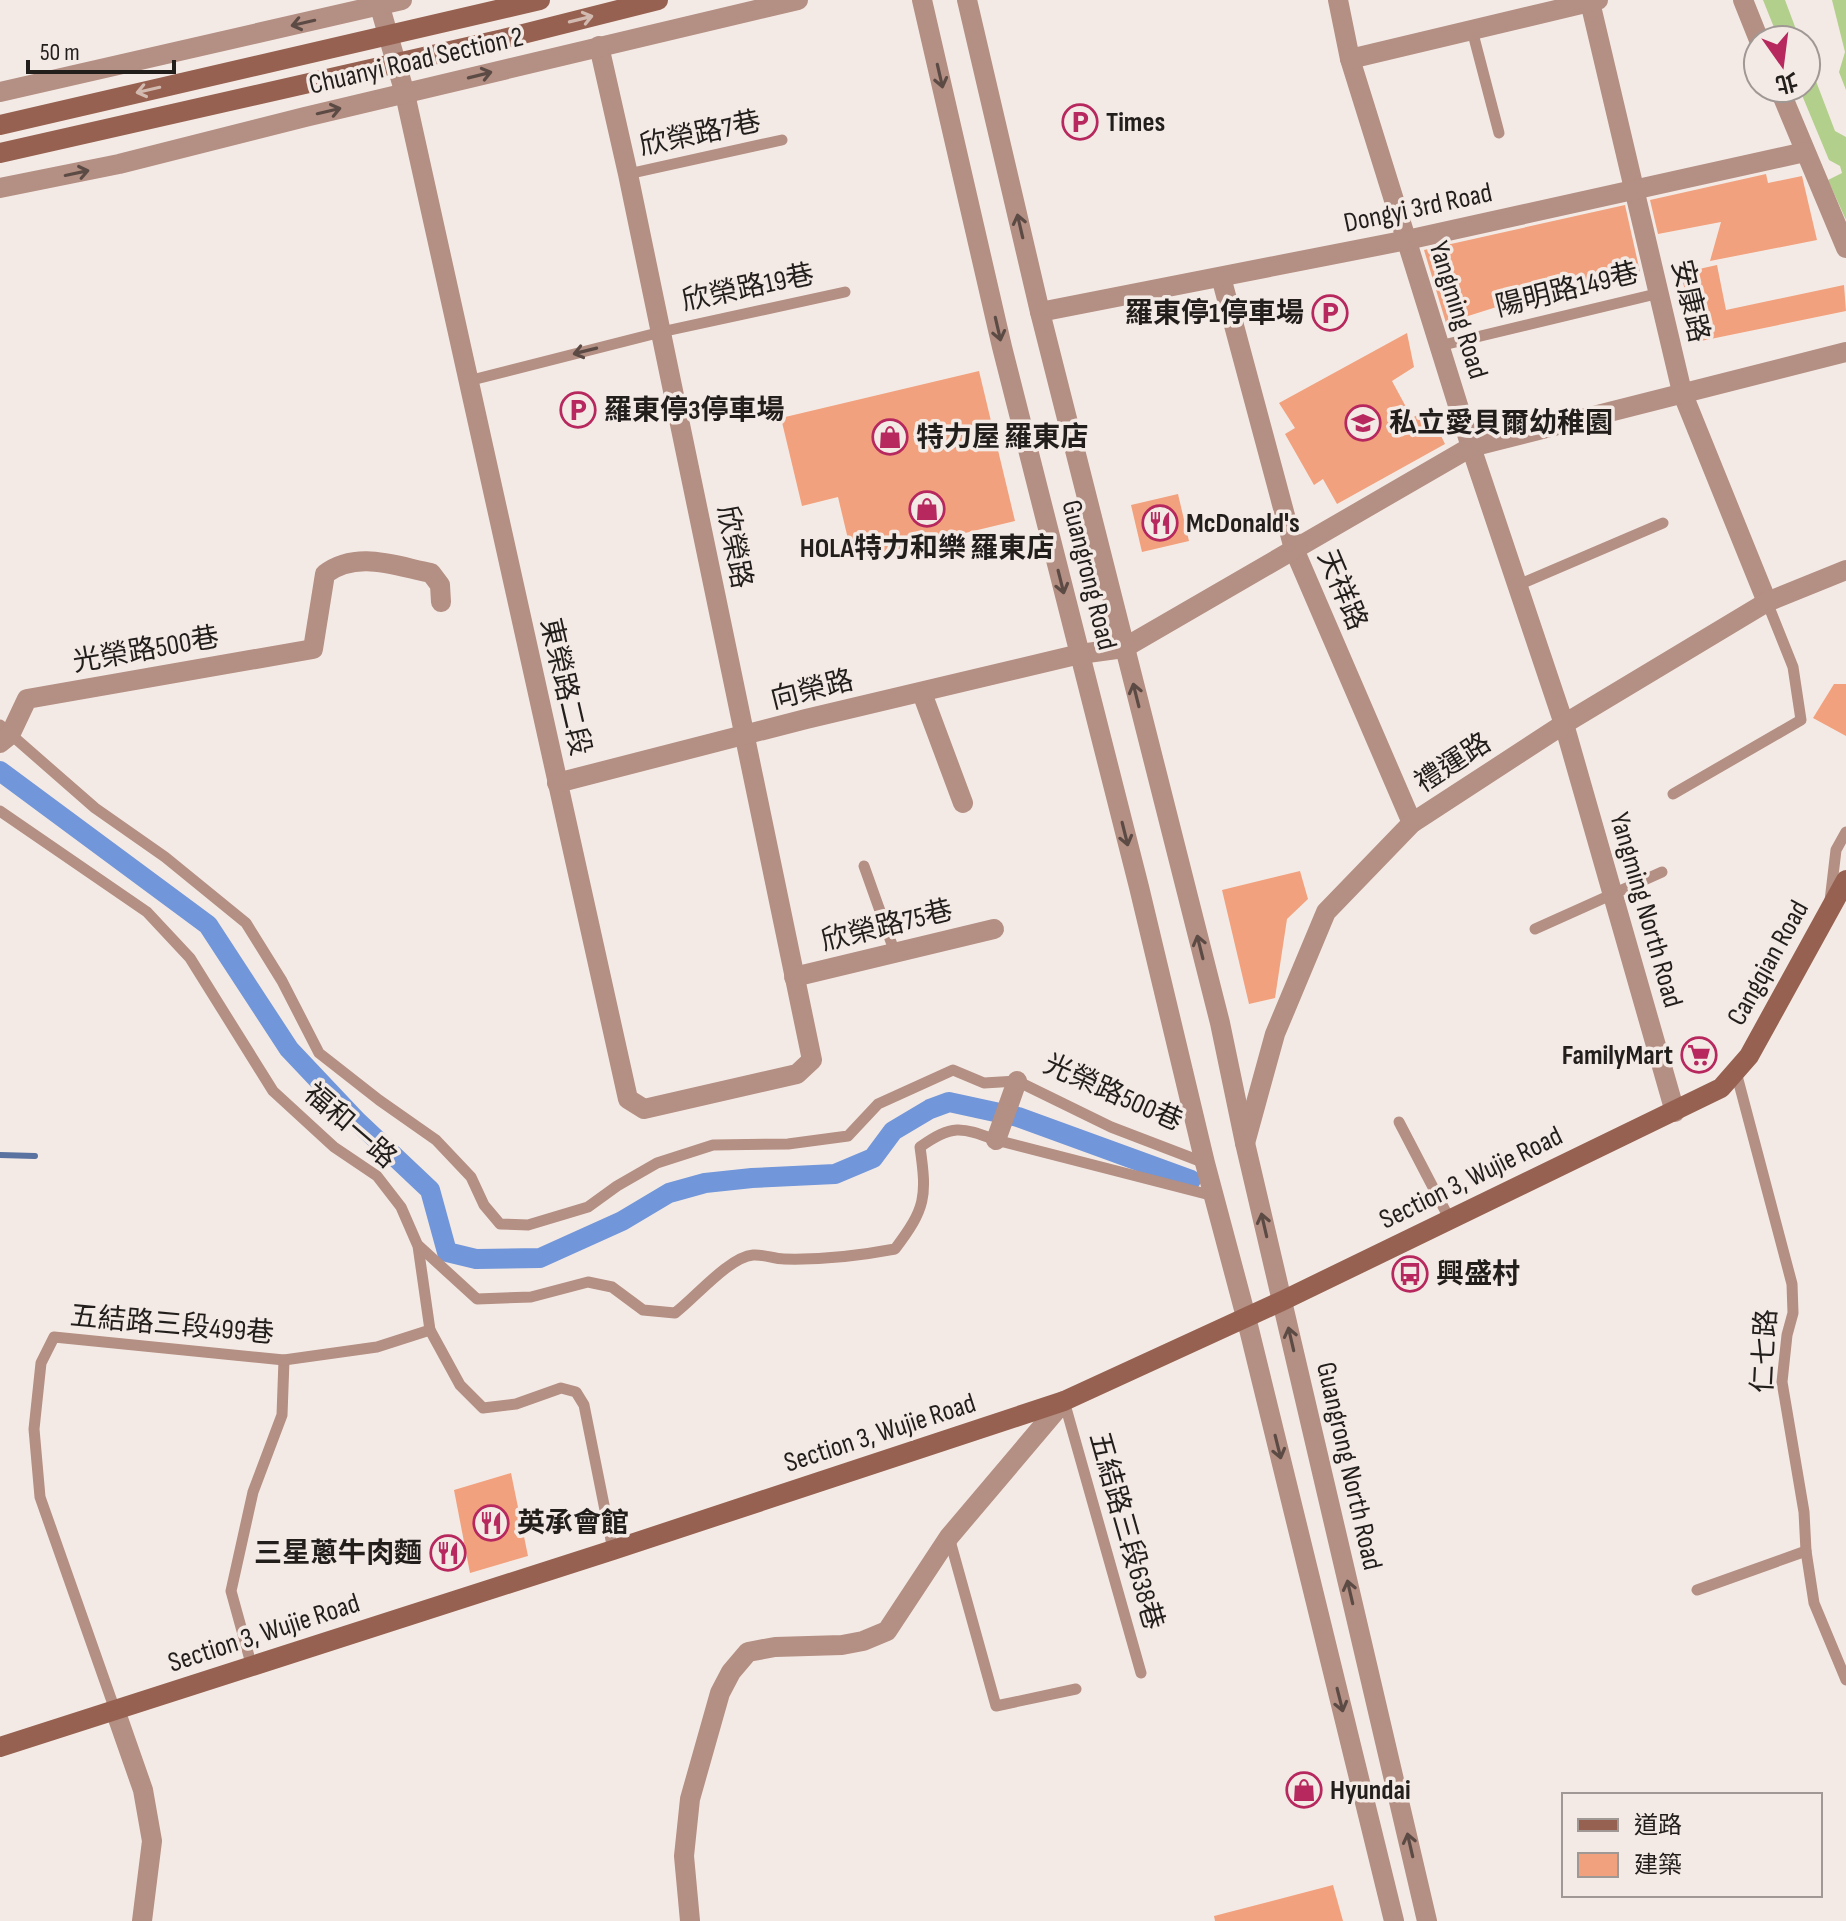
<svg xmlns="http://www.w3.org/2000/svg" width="1846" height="1921" font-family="'Sofia Sans Condensed','Noto Sans TC',sans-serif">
<rect width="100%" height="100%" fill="#f4eae5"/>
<g fill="#b2cf8b">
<path d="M1763 0H1785L1800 40H1779Z"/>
<path d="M1832 0H1846V90L1839 72 1845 52Z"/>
<path d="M1806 55 1835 131 1846 137V220L1828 180 1842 173 1840 166 1829 160 1799 88H1806Z"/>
</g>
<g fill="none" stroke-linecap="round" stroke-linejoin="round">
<path stroke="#5972a0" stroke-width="6" d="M0 1155 35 1156"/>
<path stroke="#7196d9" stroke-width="20" d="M0 771 208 925 289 1049 357 1121 430 1190 447 1252 476 1259 540 1258 622 1221 669 1193 705 1183 752 1178 835 1174 873 1158 893 1131 930 1109 949 1102 1018 1117 1191 1180"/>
</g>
<g fill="#f1a17d">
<path d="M1766 174 1768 183 1802 176 1817 240 1710 261 1721 222 1658 234 1650 200Z"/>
<path d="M1625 205 1640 272 1604 281 1603 277 1504 298 1506 304 1446 323 1424 250Z"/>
<path d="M1717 265 1726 310 1844 285 1846 311 1696 342 1681 273Z"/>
<path d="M1407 333 1414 367 1392 381 1412 418 1428 409 1445 444 1337 504 1323 479 1314 485 1285 434 1295 428 1279 403Z"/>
<path d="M979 371 1015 521 853 560 838 497 802 506 781 418Z"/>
<path d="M1178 494 1189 541 1142 552 1131 505Z"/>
<path d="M1834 684H1846V736L1813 718Z"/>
<path d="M1300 871 1308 899 1287 919 1275 998 1249 1004 1222 890Z"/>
<path d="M511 1473 528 1556 470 1573 454 1490Z"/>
<path d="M1333 1885 1343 1921H1215L1214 1916Z"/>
</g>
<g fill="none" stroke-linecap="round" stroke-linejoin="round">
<g stroke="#b48f83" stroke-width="11">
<path d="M1472 30 1499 133"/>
<path d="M628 174 782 140"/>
<path d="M1439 346 1660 293"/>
<path d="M468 381 661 332 845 292"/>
<path d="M1516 586 1663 523"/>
<path d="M0 725 95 808 165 857 246 923 282 981 319 1053 379 1100 436 1140 471 1177 484 1205 500 1224 528 1225 588 1207 617 1186 657 1163 713 1145 788 1144 848 1136 878 1104 953 1070 984 1083 1017 1081 1111 1127 1205 1163"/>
<path d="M1673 794 1801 720 1793 667 1767 602"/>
<path d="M0 811 147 912 190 958 273 1091 334 1147 377 1176 401 1207 418 1246 430 1330 460 1385 483 1408 516 1404 561 1388 576 1392 584 1405 613 1550"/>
<path d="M864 866 895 953"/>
<path d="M1830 901 1836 850 1846 832"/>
<path d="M1535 929 1662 872"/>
<path d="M1736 1072 1792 1284 1793 1313 1787 1335 1782 1382 1804 1512 1806 1551 1814 1603 1846 1680"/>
<path d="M1399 1122 1449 1218"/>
<path d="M419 1246 477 1299 531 1297 588 1282 612 1287 643 1310 675 1313C695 1298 729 1257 753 1255 763 1254 774 1259 784 1259 822 1260 858 1256 895 1249 926 1208 927 1197 920 1147 952 1124 961 1127 996 1140L1214 1196"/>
<path d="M1064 1401 1141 1673"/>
<path d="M949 1537 996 1706 1076 1689"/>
<path d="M1697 1590 1806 1551"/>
<path d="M252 1667 231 1591 253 1492 282 1415 284 1360"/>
<path d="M115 1710 40 1497 34 1429 41 1363 54 1337 284 1360 377 1347 430 1330"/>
</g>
<g stroke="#b48f83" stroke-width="20">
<path d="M378 0 405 94 628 1099 644 1109 797 1074 812 1060 628 174 599 46"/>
<path d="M1338 0 1350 59 1471 447 1564 724 1675 1112"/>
<path d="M1743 0 1759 40"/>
<path d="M1590 2 1682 392 1767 602"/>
<path d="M1350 59 1598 0"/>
<path d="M1779 88 1846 248"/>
<path d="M0 92 402 0"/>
<path d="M0 188 119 164 305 117 798 0"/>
<path d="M1221 277 1294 549 1412 823"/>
<path d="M1040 312 1407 240 1805 152"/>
<path d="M922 693 963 803"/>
<path d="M0 743 10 735 27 699 313 649 325 574C357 550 395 566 431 573L440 585 441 602"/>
<path d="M557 783 806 719 1080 654 1124 648 1471 447 1846 352"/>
<path d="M794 977 994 929"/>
<path d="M996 1140 1017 1081"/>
<path d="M1245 1143 1275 1034 1326 912 1412 823 1564 724 1767 602 1846 570"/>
<path d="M115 1710 143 1790 152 1841 142 1921"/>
</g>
<g stroke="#b48f83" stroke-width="20">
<path d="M922 0 1002 347 1139 887 1205 1163 1246 1317 1394 1921"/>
<path d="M967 0 1040 312 1220 1023 1245 1143 1427 1921"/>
<path d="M690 1921 684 1856 690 1799 720 1693 731 1672 748 1652 775 1647 842 1645 863 1641 887 1631 949 1537 1064 1401"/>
</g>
<g stroke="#966150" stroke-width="20">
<path d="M0 125 540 0"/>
<path d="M0 153 503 39 658 0"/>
<path d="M0 1747 613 1550 1064 1401 1282 1301 1721 1088 1749 1056 1846 880"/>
</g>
</g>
<defs><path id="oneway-shaft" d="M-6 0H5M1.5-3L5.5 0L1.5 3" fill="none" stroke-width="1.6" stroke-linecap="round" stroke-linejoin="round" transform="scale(2)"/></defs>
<g stroke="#d3bab1">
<use href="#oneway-shaft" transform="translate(581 19) rotate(-14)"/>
<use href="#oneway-shaft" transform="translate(148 90) rotate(167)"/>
</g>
<g stroke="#5c4b45">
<use href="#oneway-shaft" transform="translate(303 23) rotate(167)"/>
<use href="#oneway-shaft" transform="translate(480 75) rotate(-14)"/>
<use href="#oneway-shaft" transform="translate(940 76) rotate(77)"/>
<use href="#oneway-shaft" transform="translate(329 111) rotate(-13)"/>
<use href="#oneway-shaft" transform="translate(77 173) rotate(-12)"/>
<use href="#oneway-shaft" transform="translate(1020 226) rotate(-103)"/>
<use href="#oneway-shaft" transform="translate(998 329) rotate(77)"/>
<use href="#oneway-shaft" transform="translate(585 351) rotate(166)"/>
<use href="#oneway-shaft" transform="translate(1061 582) rotate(76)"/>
<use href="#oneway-shaft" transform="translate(1136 695) rotate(-104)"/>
<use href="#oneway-shaft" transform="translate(1125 834) rotate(76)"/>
<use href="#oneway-shaft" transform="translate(1200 947) rotate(-104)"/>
<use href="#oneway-shaft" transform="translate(1264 1225) rotate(-103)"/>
<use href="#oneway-shaft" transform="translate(1291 1339) rotate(-103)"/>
<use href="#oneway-shaft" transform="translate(1278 1447) rotate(76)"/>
<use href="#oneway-shaft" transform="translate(1350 1592) rotate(-103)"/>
<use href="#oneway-shaft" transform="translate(1340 1700) rotate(76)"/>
<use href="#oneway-shaft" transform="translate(1410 1845) rotate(-103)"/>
</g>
<defs>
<symbol id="parking-ring" viewBox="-11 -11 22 22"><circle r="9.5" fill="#f4eae5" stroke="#b6285e" stroke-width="1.5"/><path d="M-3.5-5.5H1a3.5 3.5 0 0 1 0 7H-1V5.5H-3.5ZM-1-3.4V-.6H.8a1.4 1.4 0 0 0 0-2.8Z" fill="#b6285e"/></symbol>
<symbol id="school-ring" viewBox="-11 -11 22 22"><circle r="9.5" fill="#f4eae5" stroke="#b6285e" stroke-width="1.5"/><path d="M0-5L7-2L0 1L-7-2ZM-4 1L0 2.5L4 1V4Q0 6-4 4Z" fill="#b6285e"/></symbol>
<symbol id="shop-ring" viewBox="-11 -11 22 22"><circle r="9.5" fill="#f4eae5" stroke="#b6285e" stroke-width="1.5"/><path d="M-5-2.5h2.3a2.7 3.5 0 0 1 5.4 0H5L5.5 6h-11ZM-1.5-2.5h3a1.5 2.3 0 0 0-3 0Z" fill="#b6285e"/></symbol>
<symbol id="restaurant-ring" viewBox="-11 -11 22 22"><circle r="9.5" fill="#f4eae5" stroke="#b6285e" stroke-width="1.5"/><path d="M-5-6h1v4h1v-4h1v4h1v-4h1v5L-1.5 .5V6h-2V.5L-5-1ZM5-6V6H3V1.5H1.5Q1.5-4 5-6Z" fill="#b6285e"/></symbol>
<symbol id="supermarket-ring" viewBox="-11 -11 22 22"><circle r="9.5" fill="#f4eae5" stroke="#b6285e" stroke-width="1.5"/><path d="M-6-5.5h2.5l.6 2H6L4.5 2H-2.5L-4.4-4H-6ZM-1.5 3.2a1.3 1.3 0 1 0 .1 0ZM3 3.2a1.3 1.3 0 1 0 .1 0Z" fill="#b6285e"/></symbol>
<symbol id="bus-ring" viewBox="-11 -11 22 22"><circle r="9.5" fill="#f4eae5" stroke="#b6285e" stroke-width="1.5"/><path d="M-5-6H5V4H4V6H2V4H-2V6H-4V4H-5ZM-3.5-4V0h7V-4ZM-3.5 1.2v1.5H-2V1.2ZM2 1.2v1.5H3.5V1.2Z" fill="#b6285e"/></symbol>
</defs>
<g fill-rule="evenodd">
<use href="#parking-ring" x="1060" y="102" width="40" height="40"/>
<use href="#parking-ring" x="1310" y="293" width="40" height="40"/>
<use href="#parking-ring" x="558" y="390" width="40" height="40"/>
<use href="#school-ring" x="1343" y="403" width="40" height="40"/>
<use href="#shop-ring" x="870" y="417" width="40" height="40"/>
<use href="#shop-ring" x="907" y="489" width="40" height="40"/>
<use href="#restaurant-ring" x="1140" y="503" width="40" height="40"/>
<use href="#supermarket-ring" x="1679" y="1035" width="40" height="40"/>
<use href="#bus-ring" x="1390" y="1254" width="40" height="40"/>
<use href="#restaurant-ring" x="471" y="1503" width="40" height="40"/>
<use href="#restaurant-ring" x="428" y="1533" width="40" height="40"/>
<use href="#shop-ring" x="1284" y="1770" width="40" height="40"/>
</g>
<g text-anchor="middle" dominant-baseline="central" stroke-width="7" stroke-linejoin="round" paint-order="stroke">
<g font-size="28" fill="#211e1c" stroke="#f4eae5">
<text transform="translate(416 61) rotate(-13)">Chuanyi Road Section 2</text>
<text transform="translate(700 134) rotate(-12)">欣榮路7巷</text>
<text transform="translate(1418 208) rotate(-12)">Dongyi 3rd Road</text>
<text transform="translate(748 288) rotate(-12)">欣榮路19巷</text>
<text transform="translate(1567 290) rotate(-14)">陽明路149巷</text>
<text transform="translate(1690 301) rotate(77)">安康路</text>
<text transform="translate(1458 310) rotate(73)">Yangming Road</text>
<text transform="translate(734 547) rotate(79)">欣榮路</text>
<text transform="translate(1089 575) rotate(76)">Guangrong Road</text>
<text transform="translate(1342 590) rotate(67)">天祥路</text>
<text transform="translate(146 650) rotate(-10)">光榮路500巷</text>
<text transform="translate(565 687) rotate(77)">東榮路二段</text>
<text transform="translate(812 690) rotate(-14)">向榮路</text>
<text transform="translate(1453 763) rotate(-33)">禮運路</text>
<text transform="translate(1646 910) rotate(74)">Yangming North Road</text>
<text transform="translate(887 926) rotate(-14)">欣榮路75巷</text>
<text transform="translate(1768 963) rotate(-61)">Cangqian Road</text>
<text transform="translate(1113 1093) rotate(24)">光榮路500巷</text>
<text transform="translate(350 1126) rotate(41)">福和一路</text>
<text transform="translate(1471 1178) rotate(-26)">Section 3, Wujie Road</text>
<text transform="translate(172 1325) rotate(5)">五結路三段499巷</text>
<text transform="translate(1765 1351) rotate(-87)">仁七路</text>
<text transform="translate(880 1433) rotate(-18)">Section 3, Wujie Road</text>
<text transform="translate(1349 1466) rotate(77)">Guangrong North Road</text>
<text transform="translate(1126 1531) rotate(74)">五結路三段638巷</text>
<text transform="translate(264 1633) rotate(-18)">Section 3, Wujie Road</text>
</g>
<g font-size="28" font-weight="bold" fill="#211e1c" stroke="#f4eae5" text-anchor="start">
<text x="1106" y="122">Times</text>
<text x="1304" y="313" text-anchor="end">羅東停1停車場</text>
<text x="604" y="410">羅東停3停車場</text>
<text x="1389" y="423">私立愛貝爾幼稚園</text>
<text x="916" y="437">特力屋 羅東店</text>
<text x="1186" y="523">McDonald's</text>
<text x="927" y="548" text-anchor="middle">HOLA特力和樂 羅東店</text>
<text x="1673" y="1055" text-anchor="end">FamilyMart</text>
<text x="1436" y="1274">興盛村</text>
<text x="517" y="1523">英承會館</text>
<text x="422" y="1553" text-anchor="end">三星蔥牛肉麵</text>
<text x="1330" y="1790">Hyundai</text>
</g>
</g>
<rect x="1562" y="1793" width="260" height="104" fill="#f4eae5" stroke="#a09895" stroke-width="2"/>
<rect x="1578" y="1819" width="40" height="12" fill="#966150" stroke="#a09895" stroke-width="2"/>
<text x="1634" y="1833" font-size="24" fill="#211e1c">道路</text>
<rect x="1578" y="1853" width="40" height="24" fill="#f1a17d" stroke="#a09895" stroke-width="2"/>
<text x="1634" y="1873" font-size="24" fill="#211e1c">建築</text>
<g transform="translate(1782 64) rotate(166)"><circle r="38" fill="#f4eae5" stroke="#a09895" stroke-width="2"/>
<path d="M0-6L14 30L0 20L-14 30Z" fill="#b6285e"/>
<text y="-12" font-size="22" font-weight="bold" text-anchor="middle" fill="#211e1c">北</text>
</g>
<path d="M28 60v12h146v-12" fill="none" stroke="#211e1c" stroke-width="4"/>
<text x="40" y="60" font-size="24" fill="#211e1c" stroke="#f4eae5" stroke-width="6" paint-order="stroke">50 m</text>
</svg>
